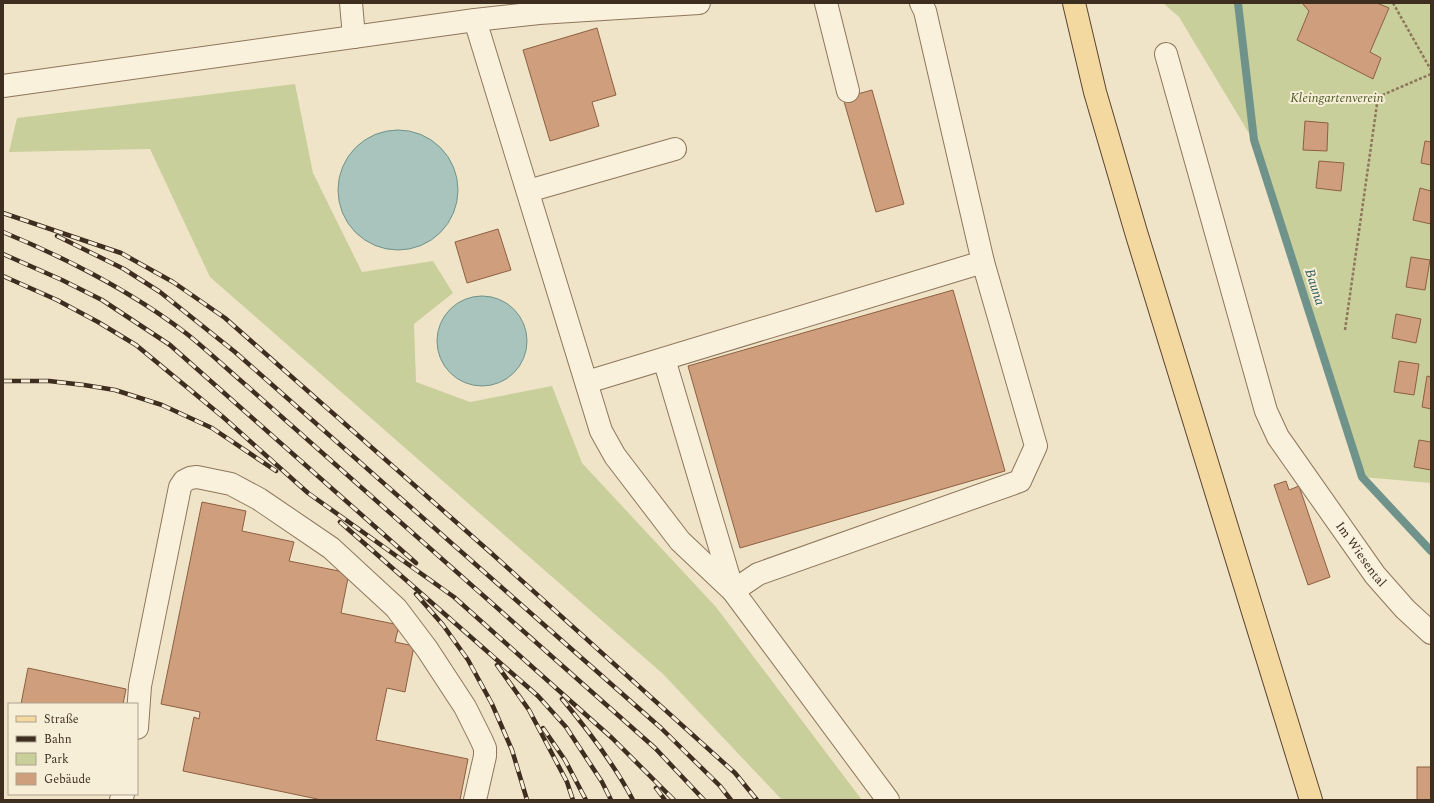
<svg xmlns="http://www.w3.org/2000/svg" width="1434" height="803" font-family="Spectral,serif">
<rect width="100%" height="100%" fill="#f0e4c8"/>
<g fill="#c9cf9b">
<path d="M1163 3H1431V483L1362 477 1253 140 1179 17Z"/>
<path d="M295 84 313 173 362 272 433 261 453 293 414 324 416 382 470 402 552 386 582 463 716 607 862 800H782L663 674 210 277 150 149 9 152 17 118Z"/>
</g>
<g fill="#a9c4bc" stroke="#6f938a">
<circle cx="398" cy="190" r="60"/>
<circle cx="482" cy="341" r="45"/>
</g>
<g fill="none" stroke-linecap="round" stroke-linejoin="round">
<path stroke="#6f938a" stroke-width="8" d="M1238 3 1254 140 1362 477 1431 551"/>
</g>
<g fill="#cf9f7d" stroke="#8d5f41">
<path d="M1302 3H1377L1389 8 1370 52 1381 58 1373 79 1297 40 1309 11Z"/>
<path d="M597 28 616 95 592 102 599 126 550 141 523 50Z"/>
<path d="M872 90 904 204 876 212 843 98Z"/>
<path d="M1305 121 1328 123 1327 151 1303 150Z"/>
<path d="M1425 141 1431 142V165L1421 163Z"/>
<path d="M1319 161 1344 163 1341 191 1316 188Z"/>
<path d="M1420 188 1431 191V224L1413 220Z"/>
<path d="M498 229 511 270 467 283 455 242Z"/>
<path d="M1411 257 1430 260 1425 290 1406 287Z"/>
<path d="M953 290 1005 471 740 548 688 366Z"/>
<path d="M1396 314 1421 319 1416 343 1392 338Z"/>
<path d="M1399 361 1419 364 1414 395 1394 392Z"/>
<path d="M1427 376 1431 377V409L1422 407Z"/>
<path d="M1419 440 1431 442V470L1414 467Z"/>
<path d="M1286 481 1289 490 1299 486 1330 577 1308 585 1274 485Z"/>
<path d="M202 502 246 511 242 531 294 542 289 561 349 573 341 613 399 625 395 642 414 646 405 692 387 688 376 740 468 759 460 800H322L183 771 194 717 199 719 200 712 161 704Z"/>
<path d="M28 668 126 689 123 704H21Z"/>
<rect x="1417" y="767" width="14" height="33"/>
</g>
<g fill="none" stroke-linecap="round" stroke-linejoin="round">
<defs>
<g id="minor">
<path d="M351 3 354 37"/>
<path d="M826 3 848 91"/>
<path d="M475 20 601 431 615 456 680 541 733 591 888 800"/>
<path id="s1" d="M1166 54 1266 411 1278 437 1375 575 1405 609 1431 633"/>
<path d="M3 86 475 20 539 13 699 3"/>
<path d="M528 191 675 149"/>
<path d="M664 359 733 591 758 574 1020 481 1036 446 983 262 925 11 921 3"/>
<path d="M587 382 983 262"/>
<path d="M137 728 140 686 180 487 184 481 190 478 197 477 231 484 259 499 331 548 396 608 427 649 465 707 481 739 485 748V756L475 800"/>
<path d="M121 800 123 794"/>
</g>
<path id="major" d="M1074 3 1095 92 1136 232 1311 800"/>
</defs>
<use href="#minor" stroke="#8d765c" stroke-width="24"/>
<use href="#major" stroke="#5b4430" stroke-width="24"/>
<g stroke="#8d765c" stroke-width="2.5" stroke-dasharray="3 2" stroke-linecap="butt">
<path d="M1393 3 1431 70"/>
<path d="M1345 330 1378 97 1431 74"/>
</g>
<use href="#minor" stroke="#faf1dc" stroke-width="22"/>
<use href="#major" stroke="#f3d9a0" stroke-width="22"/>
<defs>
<g id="rail">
<path d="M3 213 121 253 173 282 225 318 490 552 735 773 757 800"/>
<path d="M3 232C68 259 131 291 187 334 207 350 227 369 247 386L655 748 704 800"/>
<path d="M57 236 124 269 160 292 235 352 661 728 720 786 731 800"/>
<path d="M3 254 62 280 102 300 170 345 416 563"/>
<path d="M3 276 57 300 98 322 136 345 223 417 308 493 454 597 612 738 674 800"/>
<path d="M3 381H49L84 385 115 390 162 405 212 428 276 471"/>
<path d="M340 522 538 696 566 727 602 782 611 800"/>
<path d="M416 594 443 625 468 660 492 704 512 750 527 800"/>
<path d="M497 665 529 710 567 782 573 800"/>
<path d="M562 699C588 730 614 764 633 800"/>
<path d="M543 728 565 760 586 800"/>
<path d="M656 788 665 800"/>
</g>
</defs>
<use href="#rail" stroke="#3d2e20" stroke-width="4.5"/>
<use href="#rail" stroke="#f7eed8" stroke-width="3" stroke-dasharray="9" stroke-linecap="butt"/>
</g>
<g text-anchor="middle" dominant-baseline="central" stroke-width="4" stroke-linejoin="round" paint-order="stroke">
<g font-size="13" font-style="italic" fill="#4d5a26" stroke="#f7eed8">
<text x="1337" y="98">Kleingartenverein</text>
</g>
<g font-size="13" fill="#3d2e20" stroke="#f7eed8">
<text stroke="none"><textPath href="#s1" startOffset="543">Im Wiesental</textPath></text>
</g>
<g font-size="14" font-style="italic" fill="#2f5d5a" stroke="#f7eed8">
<text transform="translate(1315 287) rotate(72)">Bauna</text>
</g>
</g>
<rect width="1434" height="803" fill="none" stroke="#3d2e20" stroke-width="8"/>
<rect x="8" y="703" width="130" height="92" fill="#f7eed8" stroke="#ada18e"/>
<rect x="16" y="716" width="20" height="6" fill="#f3d9a0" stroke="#ada18e"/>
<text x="44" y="723" font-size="12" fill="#3d2e20">Straße</text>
<rect x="16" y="736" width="20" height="6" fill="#3d2e20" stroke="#ada18e"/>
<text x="44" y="743" font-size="12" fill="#3d2e20">Bahn</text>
<rect x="16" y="753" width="20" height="12" fill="#c9cf9b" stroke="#ada18e"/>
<text x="44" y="763" font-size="12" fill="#3d2e20">Park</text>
<rect x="16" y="773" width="20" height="12" fill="#cf9f7d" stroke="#ada18e"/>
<text x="44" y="783" font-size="12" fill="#3d2e20">Gebäude</text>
</svg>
